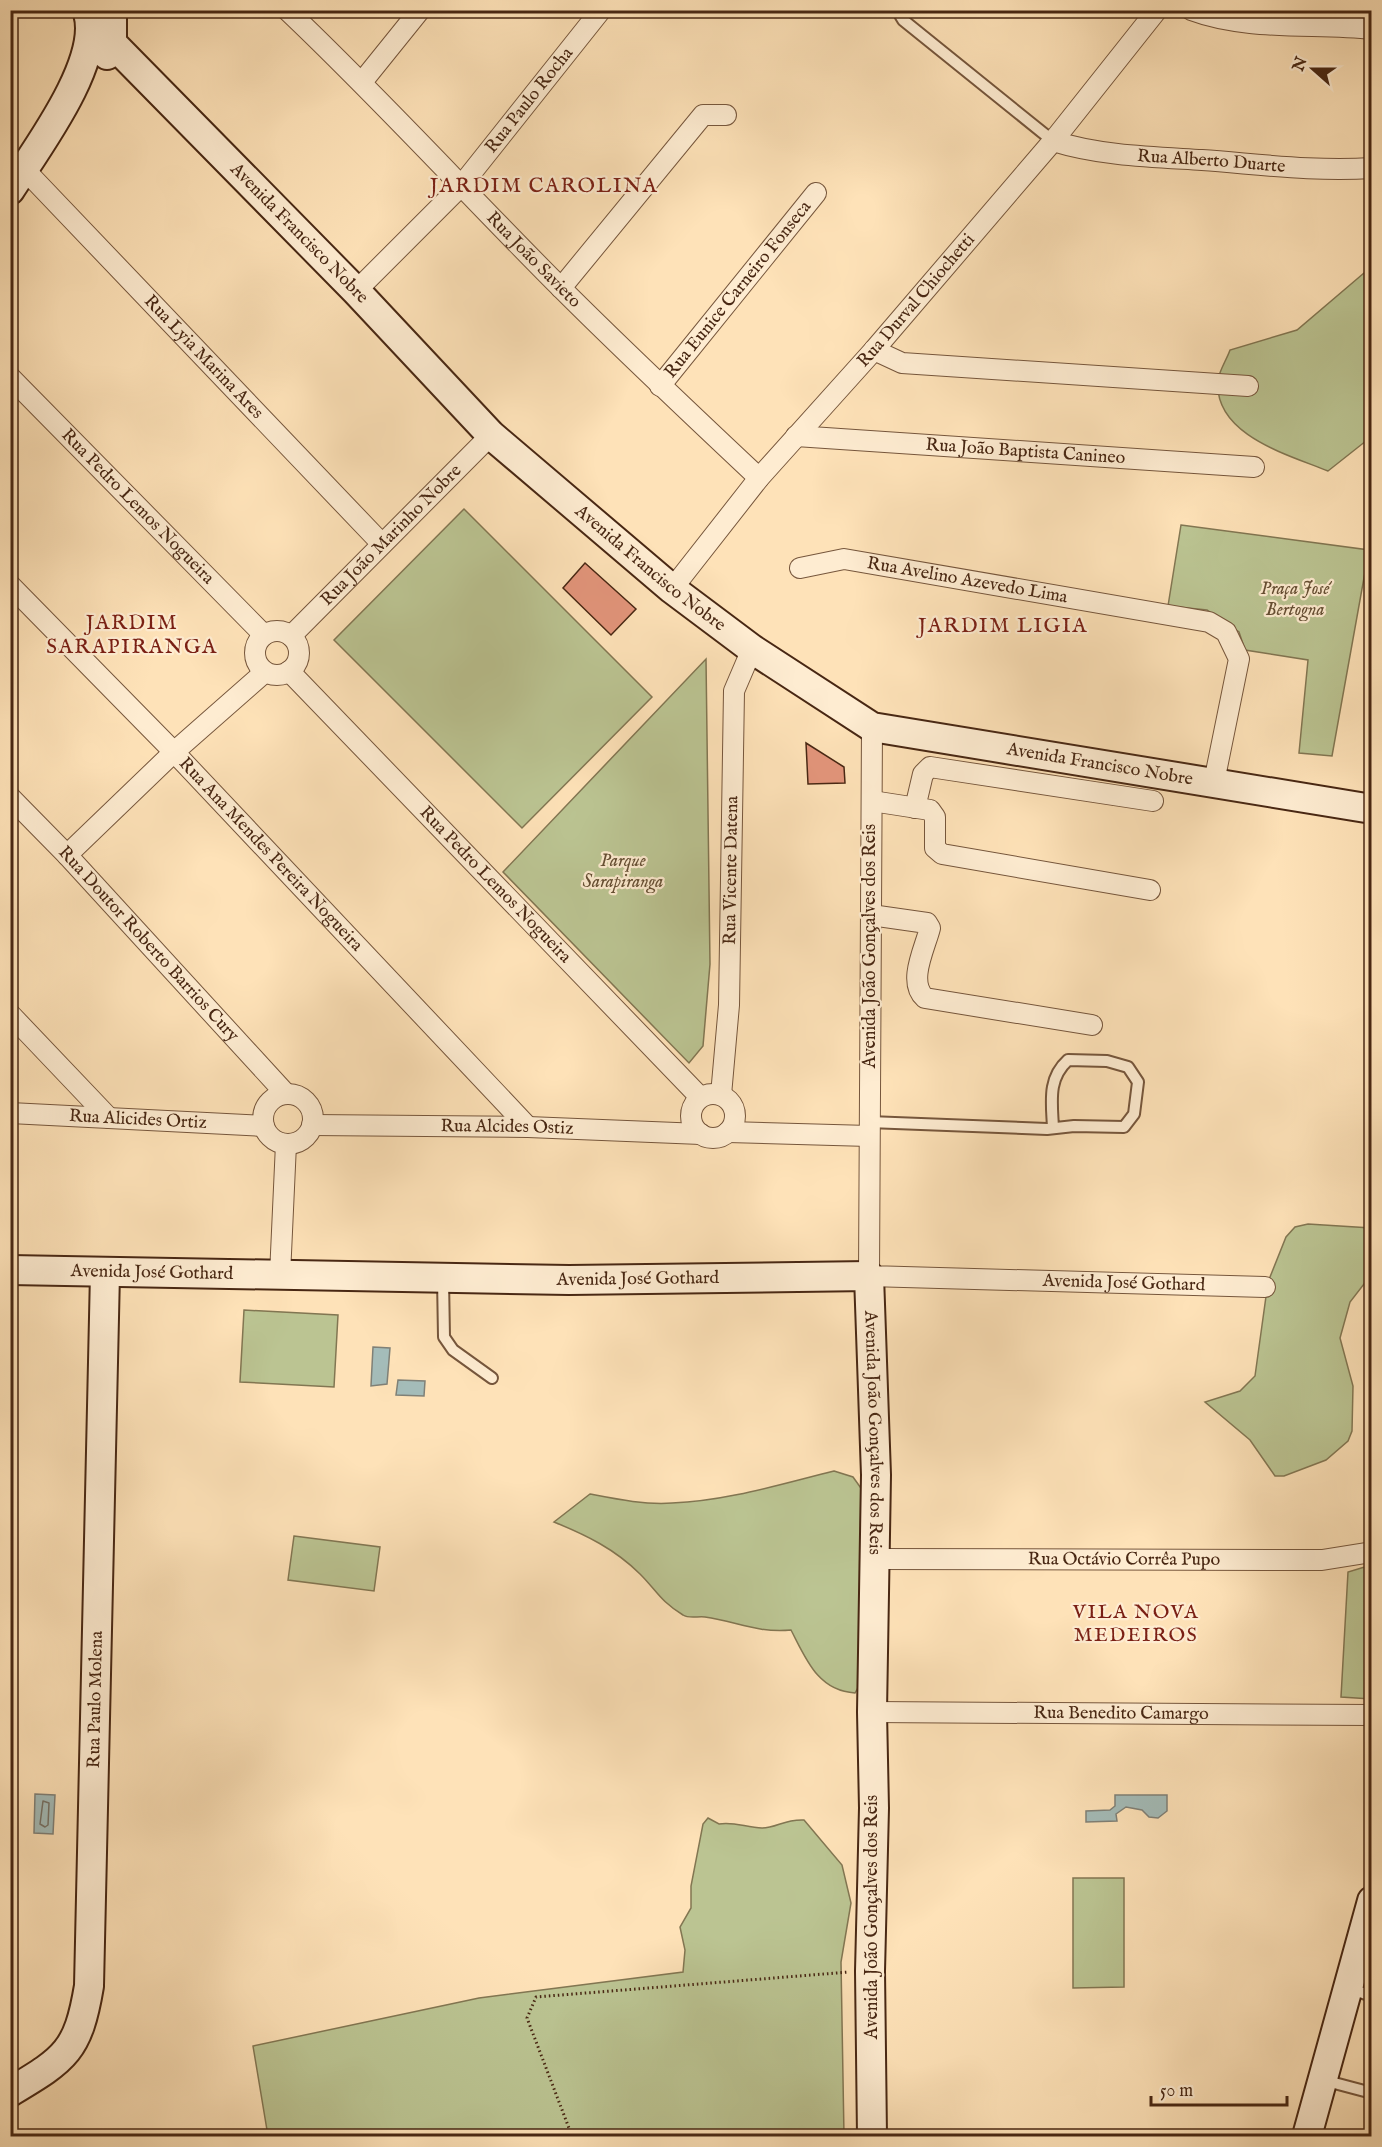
<svg xmlns="http://www.w3.org/2000/svg" width="1382" height="2147" font-family="'IM FELL English',serif">
<rect width="100%" height="100%" fill="#fee2b8"/>
<filter id="stains"><feTurbulence type="fractalNoise" baseFrequency=".00333" numOctaves="4"/><feColorMatrix values="0 0 0 0 .2 0 0 0 0 .09 0 0 0 0 .02 0 0 0 .5 -.17"/></filter>
<radialGradient id="worn" r=".72"><stop offset=".6" stop-color="#630" stop-opacity="0"/><stop offset="1" stop-color="#630" stop-opacity=".3"/></radialGradient>
<g fill="#bbc492" stroke="#827652" stroke-width="1.5">
<path d="M1371 267V437L1328 471C1289 455 1213 435 1218 380 1219 371 1227 359 1230 350L1297 330Z"/>
<path d="M464 509 652 697 522 828 334 640Z"/>
<path d="M1181 525 1369 550 1332 756 1299 753 1308 660 1245 650 1239 632 1207 610 1168 606Z"/>
<path d="M706 659 710 964 703 1046 689 1063 503 872Z"/>
<path d="M1308 1224 1371 1228V1275L1350 1302 1340 1338 1353 1386 1352 1431 1348 1441 1326 1460 1284 1476H1275L1250 1440 1205 1402 1240 1391 1255 1376 1268 1282 1286 1237 1295 1227Z"/>
<path d="M244 1310 338 1315 334 1387 240 1382Z"/>
<path d="M834 1471 853 1477 868 1498 863 1679 855 1693C818 1691 806 1659 791 1630 757 1633 738 1622 705 1617 698 1616 689 1619 683 1615 660 1601 657 1591 640 1574 615 1549 586 1535 554 1522L590 1494C616 1499 645 1505 672 1503 727 1501 781 1484 834 1471Z"/>
<path d="M294 1536 380 1547 374 1591 288 1580Z"/>
<path d="M1371 1565V1699L1341 1697 1348 1572Z"/>
<path d="M708 1818 719 1824C734 1821 747 1828 762 1828 777 1828 784 1819 804 1820L842 1865 851 1903 841 1962 844 2136H268L253 2046 479 1998 683 1972 685 1950 680 1927 691 1908V1886L703 1824Z"/>
<path d="M1073 1878H1124V1987L1073 1988Z"/>
</g>
<g fill="#a4bcb9" stroke="#7f8077" stroke-width="1.5">
<path d="M373 1347 390 1348 387 1384 371 1386Z"/>
<path d="M398 1380 425 1381 424 1396 396 1395Z"/>
<path d="M35 1794 55 1795 53 1834 34 1833Z"/>
<path d="M1115 1795H1167V1811L1158 1818 1149 1817 1142 1810 1126 1807 1116 1814 1117 1821 1086 1822V1811L1110 1810 1115 1806Z"/>
</g>
<g fill="none" stroke-linecap="round" stroke-linejoin="round">
<path stroke="#767266" stroke-width="1.5" d="M43 1801 49 1803 48 1825 45 1827 40 1824Z"/>
</g>
<g fill="#e3957b" stroke="#482713" stroke-width="1.5">
<path d="M585 563 636 609 611 635 563 588Z"/>
<path d="M806 743 844 767 845 783 808 784Z"/>
</g>
<g fill="none" stroke-linecap="round" stroke-linejoin="round">
<defs>
<g id="lane">
<path d="M897 10 903 20 1053 141"/>
<path d="M869 1122 1047 1129 1074 1126 1124 1127 1134 1114 1138 1082 1128 1067 1107 1061 1068 1060C1047 1079 1052 1103 1053 1128"/>
<path d="M443 1279 444 1337 453 1350 492 1378"/>
<path d="M1348 1988 1372 1996"/>
<path d="M1323 2080 1372 2093"/>
</g>
<g id="street">
<path id="s1" d="M287 10C382 100 470 197 562 289 626 353 693 416 759 478"/>
<path d="M1191 10C1247 31 1313 23 1372 29"/>
<path d="M362 82 420 10"/>
<path id="s2" d="M1053 141C1101 156 1153 157 1202 160 1258 164 1315 172 1372 168"/>
<path id="s3" d="M24 169 382 544"/>
<path d="M561 288 703 115H726"/>
<path id="s4" d="M356 291 461 186 601 10"/>
<path d="M874 350 902 363 1248 386"/>
<path id="s5" d="M10 377 264 635"/>
<path id="s6" d="M660 386 816 193"/>
<path id="s7" d="M796 436 1254 467"/>
<path id="s8" d="M800 568 844 559 1209 622 1226 632 1239 659 1214 782"/>
<path id="s9" d="M10 585 174 752 528 1127"/>
<path id="s10" d="M672 589 759 478 874 350 1053 141 1157 10"/>
<circle cx="277" cy="653" r="22"/>
<path id="s11" d="M291 636 491 435"/>
<path id="s12" d="M289 671 700 1097"/>
<path id="s13" d="M872 727 869 1276 1265 1287"/>
<path id="s14" d="M10 797 67 855 286 1094"/>
<path d="M872 801 930 810 935 817V848L942 854 1150 890"/>
<path d="M915 808 923 774 930 767 1153 801"/>
<path d="M67 855 174 752 265 672"/>
<path d="M871 915 927 923 930 928C925 948 907 982 925 998L1092 1025"/>
<path d="M10 1014 109 1118"/>
<circle cx="713" cy="1116" r="22"/>
<circle cx="288" cy="1119" r="25"/>
<path id="s15" d="M721 1095 729 1005 734 691 752 649"/>
<path id="s16" d="M10 1113 264 1126"/>
<path id="s17" d="M312 1125 528 1127 701 1134"/>
<path d="M728 1132 869 1136"/>
<path d="M280 1275 286 1144"/>
<path id="s18" d="M875 1559 1322 1560 1372 1552"/>
<path id="s19" d="M872 1712 1372 1715"/>
</g>
<g id="secondary">
<path id="s20" d="M92 28 112 43 356 291 491 435 672 589 752 649 872 727 1372 809"/>
<path d="M107 55 112 43V10"/>
<path d="M10 190C37 148 102 62 88 13"/>
<path id="s21" d="M10 1270 569 1280 869 1276 876 1475 872 1712 874 1808 870 1971 872 2136"/>
<path id="s22" d="M10 2092C65 2059 78 2052 89 1986L105 1273"/>
<path d="M1307 2136 1372 1901"/>
</g>
</defs>
<use href="#lane" stroke="#76563c" stroke-width="14"/>
<use href="#street" stroke="#76563c" stroke-width="22"/>
<use href="#secondary" stroke="#482713" stroke-width="32"/>
<path stroke="#482713" stroke-width="3" stroke-dasharray="1.5 3" stroke-linecap="butt" d="M572 2136 527 2018 536 1997 849 1972"/>
<use href="#lane" stroke="#feecd1" stroke-width="10"/>
<use href="#street" stroke="#feecd1" stroke-width="20"/>
<use href="#secondary" stroke="#feecd1" stroke-width="28"/>
</g>
<g text-anchor="middle" dominant-baseline="central" stroke-width="4.5" stroke-linejoin="round" paint-order="stroke">
<g font-size="18" fill="#482713" stroke="#feecd1">
<text stroke="none"><textPath href="#s4" startOffset="258">Rua Paulo Rocha</textPath></text>
<text stroke="none"><textPath href="#s2" startOffset="160">Rua Alberto Duarte</textPath></text>
<text stroke="none"><textPath href="#s20" startOffset="292">Avenida Francisco Nobre</textPath></text>
<text stroke="none"><textPath href="#s1" startOffset="351">Rua João Savieto</textPath></text>
<text stroke="none"><textPath href="#s6" startOffset="124">Rua Eunice Carneiro Fonseca</textPath></text>
<text stroke="none"><textPath href="#s10" startOffset="378">Rua Durval Chiochetti</textPath></text>
<text stroke="none"><textPath href="#s3" startOffset="260">Rua Lyia Marina Ares</textPath></text>
<text stroke="none"><textPath href="#s7" startOffset="230">Rua João Baptista Canineo</textPath></text>
<text stroke="none"><textPath href="#s5" startOffset="182">Rua Pedro Lemos Nogueira</textPath></text>
<text stroke="none"><textPath href="#s11" startOffset="142">Rua João Marinho Nobre</textPath></text>
<text stroke="none"><textPath href="#s20" startOffset="778">Avenida Francisco Nobre</textPath></text>
<text stroke="none"><textPath href="#s8" startOffset="170">Rua Avelino Azevedo Lima</textPath></text>
<text stroke="none"><textPath href="#s20" startOffset="1282">Avenida Francisco Nobre</textPath></text>
<text stroke="none"><textPath href="#s9" startOffset="375">Rua Ana Mendes Pereira Nogueira</textPath></text>
<text stroke="none"><textPath href="#s15" startOffset="225">Rua Vicente Datena</textPath></text>
<text stroke="none"><textPath href="#s12" startOffset="297">Rua Pedro Lemos Nogueira</textPath></text>
<text stroke="none"><textPath href="#s14" startOffset="202">Rua Doutor Roberto Barrios Cury</textPath></text>
<text transform="translate(870 946) rotate(-90)">Avenida João Gonçalves dos Reis</text>
<text stroke="none"><textPath href="#s16" startOffset="128">Rua Alicides Ortiz</textPath></text>
<text stroke="none"><textPath href="#s17" startOffset="195">Rua Alcides Ostiz</textPath></text>
<text stroke="none"><textPath href="#s21" startOffset="142">Avenida José Gothard</textPath></text>
<text stroke="none"><textPath href="#s21" startOffset="628">Avenida José Gothard</textPath></text>
<text stroke="none"><textPath href="#s13" startOffset="804">Avenida José Gothard</textPath></text>
<text stroke="none"><textPath href="#s21" startOffset="1016">Avenida João Gonçalves dos Reis</textPath></text>
<text stroke="none"><textPath href="#s18" startOffset="249">Rua Octávio Corrêa Pupo</textPath></text>
<text stroke="none"><textPath href="#s22" startOffset="426">Rua Paulo Molena</textPath></text>
<text stroke="none"><textPath href="#s19" startOffset="249">Rua Benedito Camargo</textPath></text>
<text transform="translate(872 1917) rotate(-90)">Avenida João Gonçalves dos Reis</text>
</g>
<g font-size="18" font-style="italic" fill="#654e33" stroke="#feecd1">
<text x="1295" y="589">Praça José<tspan x="1295" dy="21">Bertogna</tspan></text>
<text x="623" y="861">Parque<tspan x="623" dy="21">Sarapiranga</tspan></text>
</g>
<g font-size="20" letter-spacing="1.5" fill="#7a1f14" stroke="#feecd1">
<text x="1136" y="1612">VILA NOVA<tspan x="1136" dy="23">MEDEIROS</tspan></text>
</g>
<g font-size="21" letter-spacing="1.5" fill="#7a1f14" stroke="#feecd1">
<text x="544" y="186">JARDIM CAROLINA</text>
<text x="132" y="623">JARDIM<tspan x="132" dy="24">SARAPIRANGA</tspan></text>
<text x="1003" y="626">JARDIM LIGIA</text>
</g>
</g>
<rect width="1382" height="2147" fill="none" stroke="#fee2b8" stroke-width="36"/>
<rect x="12" y="12" width="1358" height="2123" fill="none" stroke="#482713" stroke-width="3"/>
<rect x="18" y="18" width="1346" height="2111" fill="none" stroke="#482713" stroke-width="1.5"/>
<g transform="translate(1313 69) rotate(291)" stroke="#feecd1" stroke-width="4.5" paint-order="stroke">
<path d="M0-4.5L10 22L0 15L-10 22Z" fill="#482713"/>
<text y="-9" font-size="16" font-weight="bold" text-anchor="middle" fill="#482713">N</text>
</g>
<path d="M1151 2096v9h136v-9" fill="none" stroke="#482713" stroke-width="3"/>
<text x="1160" y="2096" font-size="18" fill="#482713" stroke="#feecd1" stroke-width="4.5" paint-order="stroke">50 m</text>
<rect width="100%" height="100%" filter="url(#stains)"/>
<rect width="100%" height="100%" fill="url(#worn)"/>
</svg>
